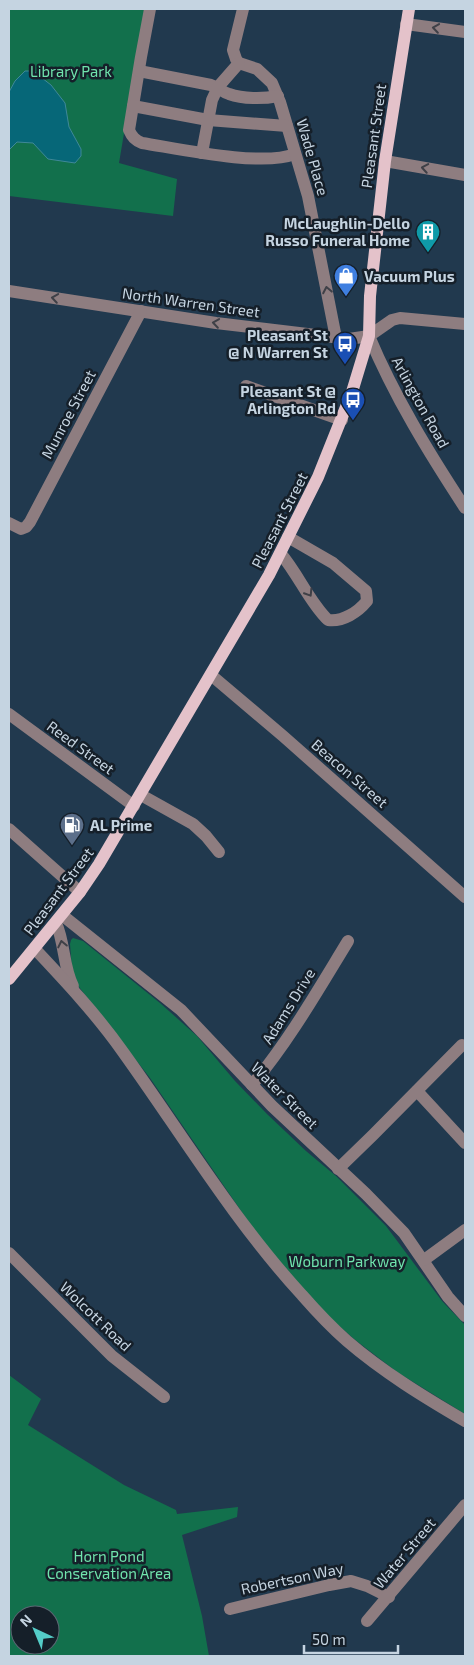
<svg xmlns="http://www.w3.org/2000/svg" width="474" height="1665" font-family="'Exo 2',sans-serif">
<rect width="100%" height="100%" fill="#21394e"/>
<g fill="#12704c" fill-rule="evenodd">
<path d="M9 9H145L119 163 177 179 173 216 9 196Z"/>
<path d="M73 938 83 941 160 1003 197 1036 235 1081 267 1114 306 1151 336 1176 386 1226 442 1301 465 1325V1414L397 1372 354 1339 330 1318 272 1256 150 1078 79 987 72 970 70 944 71 940Z"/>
<path d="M9 1375 41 1399 28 1425 124 1485 176 1510 177 1514 238 1507 237 1517 182 1535 202 1616 209 1656H9ZM20 1615H50V1645H20Z"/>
</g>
<path fill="#066778" stroke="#3f8898" d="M25 71H33L51 85 65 103 69 127 81 149V156L75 163 48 159 33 143 17 142 9 150V92L15 81Z"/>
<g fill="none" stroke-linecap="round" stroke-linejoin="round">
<g stroke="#8e7d80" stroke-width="12">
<path d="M150 9 141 57 129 130C132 137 135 140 142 143 180 149 261 167 295 154"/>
<path d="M243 9 233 50 236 59 239 63 257 69 272 83 280 102 308 196 336 338"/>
<path d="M406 24 465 32"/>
<path d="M139 71 211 85C218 87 222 92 229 94 243 99 263 99 278 96"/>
<path d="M133 106 208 120 287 126"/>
<path d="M202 153 212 100 218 87 239 63"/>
<path d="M385 161 465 175"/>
<path d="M9 291 216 323 349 339 369 336 392 320 400 318 465 324"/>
<path d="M369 336C394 396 429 453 465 508"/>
<path d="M246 386 342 420"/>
<path d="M9 523 21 529 26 527 30 522 141 311"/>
<path d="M281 554C298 574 310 603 328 620 343 622 358 612 367 601L366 591 333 563 288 537"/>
<path d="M211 675 283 736 465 897"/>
<path d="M9 714 134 806"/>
<path d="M141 795 193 824 206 836 219 852"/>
<path d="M9 829 80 892"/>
<path d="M62 915 181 1010 272 1106 366 1194 404 1233 448 1297 465 1316"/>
<path d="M56 923C65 943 63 967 73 986"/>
<path d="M35 949C66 982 97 1015 123 1052 182 1134 234 1221 302 1295 316 1311 331 1327 347 1341 383 1372 424 1397 465 1421"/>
<path d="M252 1085C289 1041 318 990 348 941"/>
<path d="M417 1091 465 1143"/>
<path d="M338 1169 373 1135 462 1045"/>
<path d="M9 1253 112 1356 164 1397"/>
<path d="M424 1260 465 1230"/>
<path d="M230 1609 329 1585 351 1581 367 1586 389 1597"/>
<path d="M367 1621 465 1505"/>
</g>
<path stroke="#e4c2ca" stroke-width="12" d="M9 979 80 892 99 864 269 575 318 477 352 392 369 336 370 296 385 161 409 9"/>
</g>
<defs><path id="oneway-chevron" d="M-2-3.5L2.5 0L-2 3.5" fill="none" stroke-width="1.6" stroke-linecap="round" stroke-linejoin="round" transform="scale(1.25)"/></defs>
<g stroke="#3f4047">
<use href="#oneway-chevron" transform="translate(436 28) rotate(-172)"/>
<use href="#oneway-chevron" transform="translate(425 168) rotate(-170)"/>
<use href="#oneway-chevron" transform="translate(327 290) rotate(-101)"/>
<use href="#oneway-chevron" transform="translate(55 298) rotate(-171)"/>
<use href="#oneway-chevron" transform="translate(216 323) rotate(-172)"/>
<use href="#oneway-chevron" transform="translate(309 593) rotate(58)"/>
<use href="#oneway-chevron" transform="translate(62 944) rotate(-102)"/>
</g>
<defs>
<symbol id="building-pin" viewBox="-11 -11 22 30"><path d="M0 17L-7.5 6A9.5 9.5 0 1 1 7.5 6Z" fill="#0f9aa8" stroke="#151f29"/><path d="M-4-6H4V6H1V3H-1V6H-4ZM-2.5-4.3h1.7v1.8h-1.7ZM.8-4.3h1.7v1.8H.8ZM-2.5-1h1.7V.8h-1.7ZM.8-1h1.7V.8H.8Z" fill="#fff"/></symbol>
<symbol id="shop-pin" viewBox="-11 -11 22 30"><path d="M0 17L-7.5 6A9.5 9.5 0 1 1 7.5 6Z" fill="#3f7fe0" stroke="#151f29"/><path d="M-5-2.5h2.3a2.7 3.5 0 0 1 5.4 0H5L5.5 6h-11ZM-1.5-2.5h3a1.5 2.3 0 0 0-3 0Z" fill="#fff"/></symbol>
<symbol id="bus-pin" viewBox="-11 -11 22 30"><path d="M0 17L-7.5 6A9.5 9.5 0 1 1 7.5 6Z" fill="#1a4fb4" stroke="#151f29"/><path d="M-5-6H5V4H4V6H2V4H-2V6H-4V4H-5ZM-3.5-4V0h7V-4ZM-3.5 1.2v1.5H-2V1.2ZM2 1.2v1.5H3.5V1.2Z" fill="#fff"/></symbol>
<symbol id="fuel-pin" viewBox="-11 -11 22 30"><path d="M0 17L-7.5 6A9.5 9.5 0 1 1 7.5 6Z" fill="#5c6f8a" stroke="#151f29"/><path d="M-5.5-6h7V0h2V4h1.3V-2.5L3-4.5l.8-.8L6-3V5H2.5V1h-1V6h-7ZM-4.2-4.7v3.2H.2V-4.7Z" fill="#fff"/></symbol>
</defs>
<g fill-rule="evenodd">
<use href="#building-pin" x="414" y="218" width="28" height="38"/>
<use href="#shop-pin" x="332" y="262" width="28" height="38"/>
<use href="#bus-pin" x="331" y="330" width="28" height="38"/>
<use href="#bus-pin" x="339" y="386" width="28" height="38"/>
<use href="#fuel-pin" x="58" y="811" width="28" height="38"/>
</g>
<g text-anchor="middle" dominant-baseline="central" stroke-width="5" stroke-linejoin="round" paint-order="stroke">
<g font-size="15" fill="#70e4ad" stroke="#151f29">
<text x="71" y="71">Library Park</text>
<text x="347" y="1261">Woburn Parkway</text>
<text x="109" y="1556">Horn Pond<tspan x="109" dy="17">Conservation Area</tspan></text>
</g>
<g font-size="15" fill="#c5d4e1" stroke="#151f29">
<text transform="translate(373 136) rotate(-82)">Pleasant Street</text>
<text transform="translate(313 157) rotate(74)">Wade Place</text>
<text transform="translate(191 302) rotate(8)">North Warren Street</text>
<text transform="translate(421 402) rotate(61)">Arlington Road</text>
<text transform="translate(68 414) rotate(-62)">Munroe Street</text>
<text transform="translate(279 520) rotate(-63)">Pleasant Street</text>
<text transform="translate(81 747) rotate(36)">Reed Street</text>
<text transform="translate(350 773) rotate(41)">Beacon Street</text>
<text transform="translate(58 891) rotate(-53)">Pleasant Street</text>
<text transform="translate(288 1006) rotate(-58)">Adams Drive</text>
<text transform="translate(285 1095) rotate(45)">Water Street</text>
<text transform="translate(96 1316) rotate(44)">Wolcott Road</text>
<text transform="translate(404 1553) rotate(-50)">Water Street</text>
<text transform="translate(292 1578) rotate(-12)">Robertson Way</text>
</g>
<g font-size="15" font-weight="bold" fill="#c5d4e1" stroke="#151f29" text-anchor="end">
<text x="410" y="223">McLaughlin-Dello<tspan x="410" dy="17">Russo Funeral Home</tspan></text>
<text x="364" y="276" text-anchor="start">Vacuum Plus</text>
<text x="328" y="335">Pleasant St<tspan x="328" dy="17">@ N Warren St</tspan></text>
<text x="336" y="391">Pleasant St @<tspan x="336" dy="17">Arlington Rd</tspan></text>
<text x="90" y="825" text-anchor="start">AL Prime</text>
</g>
</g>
<rect width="474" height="1665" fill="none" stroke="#c5d4e1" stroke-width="20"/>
<g transform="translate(35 1630) rotate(316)"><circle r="24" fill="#151f29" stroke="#5b6773"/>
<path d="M0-4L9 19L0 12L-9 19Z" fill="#54cdc8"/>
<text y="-8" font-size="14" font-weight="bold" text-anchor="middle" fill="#c5d4e1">N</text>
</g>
<path d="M304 1645v8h94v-8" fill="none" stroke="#c5d4e1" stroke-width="2.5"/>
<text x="312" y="1645" font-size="15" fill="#c5d4e1" stroke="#151f29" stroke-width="4" paint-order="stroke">50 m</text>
</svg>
